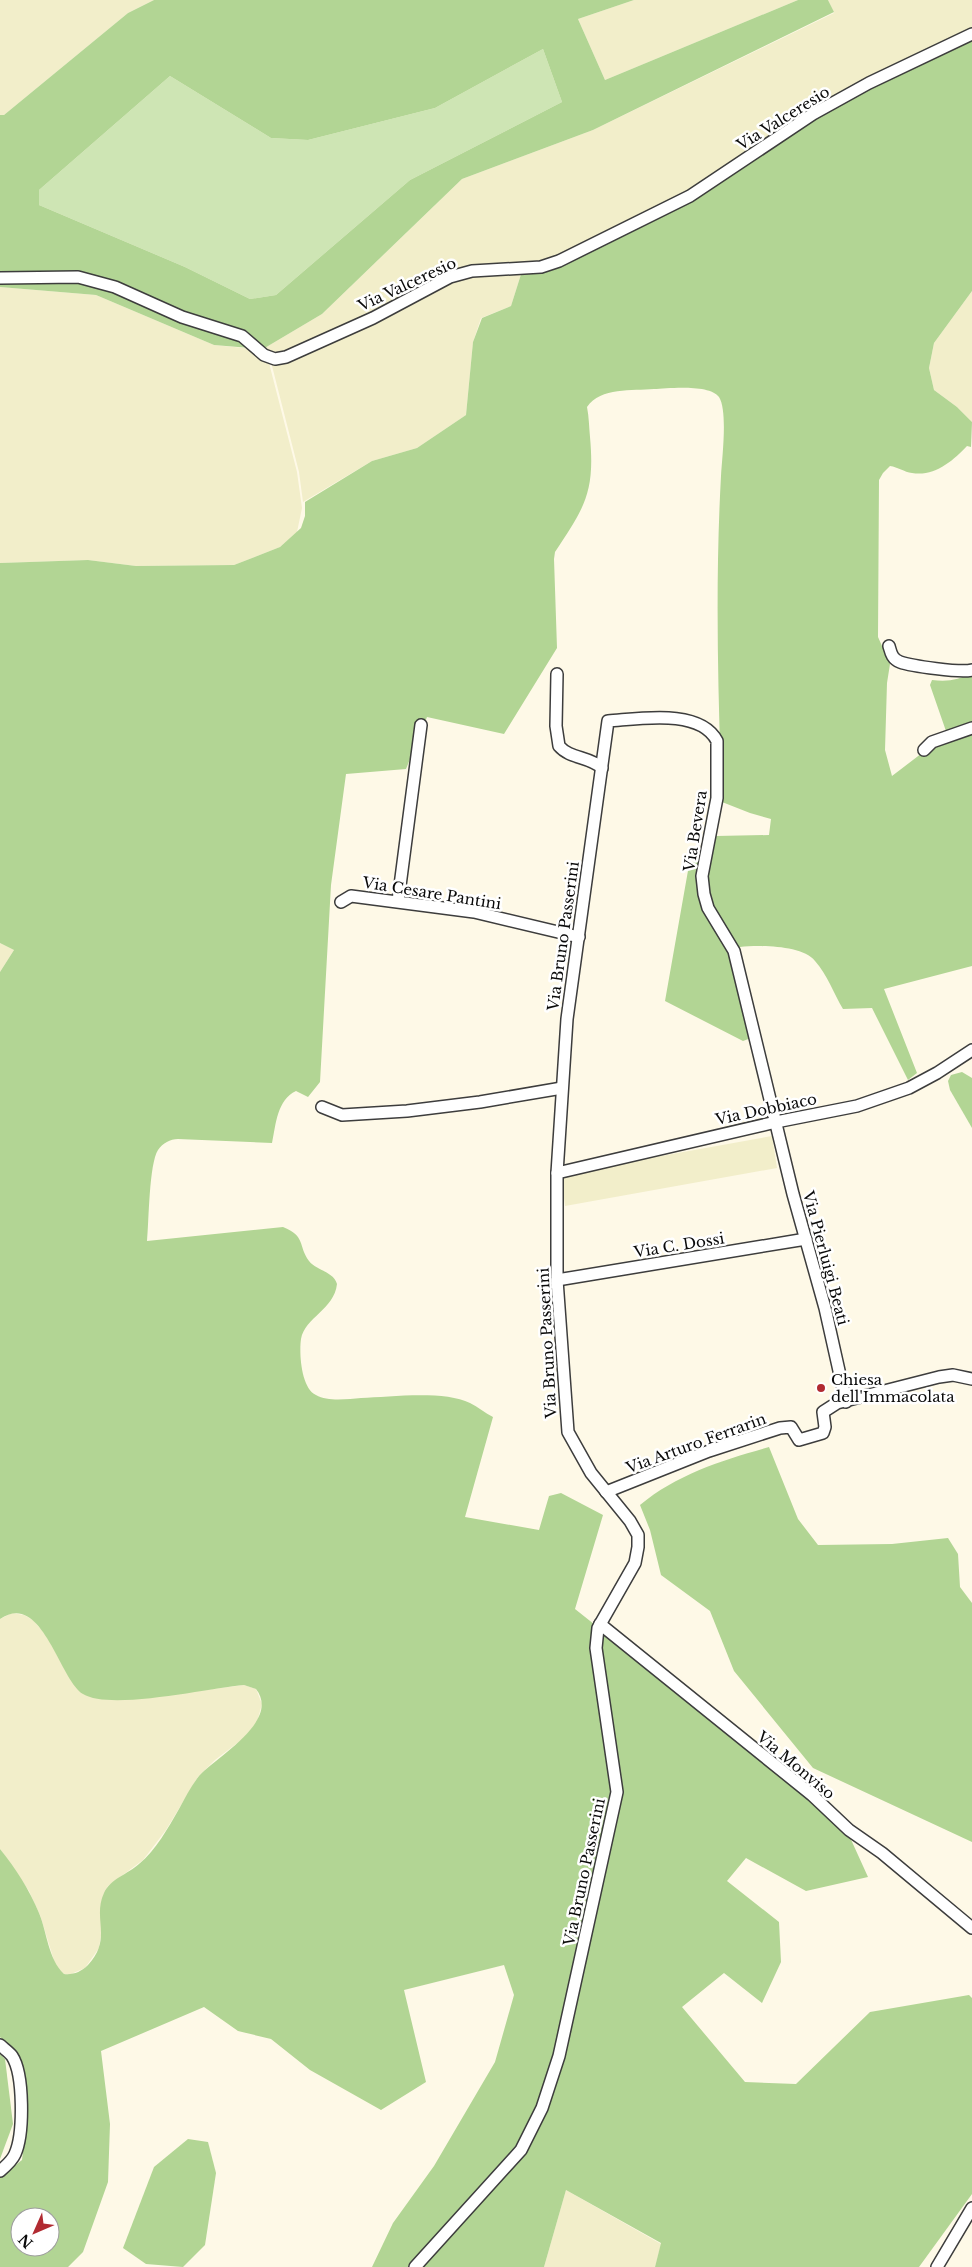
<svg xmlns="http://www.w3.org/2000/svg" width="972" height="2267" font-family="'Libre Baskerville',serif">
<rect width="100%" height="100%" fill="#fef9e7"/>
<g fill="#f2eeca">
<path d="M0 0H154L128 13 4 115H0Z"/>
<path d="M634 0H798L605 80 578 19Z"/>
<path d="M828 0H972V33L710 181 559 261 472 270 275 359 263 349 322 314 462 179 593 130 834 13Z"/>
<path d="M523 268 511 306 481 318 473 342 466 415 417 448 372 461 303 502 299 472 270 358 450 278Z"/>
<path d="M0 287 96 295 214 345 254 349 268 359 297 472 302 508 297 532 280 547 234 565 136 566 88 560 0 563Z"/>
<path d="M972 291V422L957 407 934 390 929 368 934 343Z"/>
<path d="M0 943 14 950 0 972Z"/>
<path d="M772 1136 777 1168 565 1206 561 1174Z"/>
<path d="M12 1613 24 1615 33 1620 46 1635 69 1677 103 1699H135L244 1685 256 1689 262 1704 257 1722 244 1738 215 1760 198 1777 166 1830 143 1860 108 1886 102 1899V1929L99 1948 85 1968 71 1974H64L56 1967 40 1915 29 1891 0 1849V1619Z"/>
<path d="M566 2190 661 2244 655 2267H544Z"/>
</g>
<path fill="#cee5b4" d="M543 49 562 102 410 180 276 295 250 299 185 267 39 205V190L170 76 271 138 308 140 435 108Z"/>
<g fill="#b2d594" fill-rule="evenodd">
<path d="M154 0H634L578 19 605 80 798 0H828L834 12 593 130 462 179 322 314 263 349 214 345 96 295 0 287V115H4L128 13ZM543 49 562 102 410 180 276 295 250 299 185 267 39 205V190L170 76 271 138 308 140 435 108Z"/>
<path d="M972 34V291L934 343 929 368 934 390 957 407 972 422 971 447 967 446C953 461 934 477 912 473 904 472 898 467 890 466L883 473 879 480 878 637 890 664 887 683 885 750 892 776 947 734 930 685 932 680C948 682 959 680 972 672V966L884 989 917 1073 908 1080 872 1008 843 1009C834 994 827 974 815 961 802 945 759 945 740 947L753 1033 751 1038 743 1041 665 1001 689 865C703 853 708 856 716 836L769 835 771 819 750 813 722 802C718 694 715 584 721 476 722 458 728 411 719 397 710 384 669 388 654 389 632 391 601 387 587 407 589 417 589 427 590 437 595 492 585 507 555 552L554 559 557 648 504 734 427 717 406 769 346 774 331 885 320 1082 308 1097 296 1091C277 1100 276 1124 272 1143L178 1139C170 1139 163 1143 158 1150 149 1164 149 1221 147 1241L283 1227C306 1236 298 1246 309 1261 317 1271 333 1271 337 1284 334 1310 305 1317 301 1339 299 1353 301 1388 316 1395 328 1402 348 1399 361 1398 390 1397 444 1390 470 1403 478 1407 485 1413 493 1417L465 1517 539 1530 549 1496 561 1493 603 1515 575 1609 843 1822 868 1877 806 1891 746 1858 727 1881 779 1922 781 1962 762 2003 724 1973 682 2007 745 2082 796 2084 870 2012 969 1995 972 1998V2194L919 2267H655L661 2243 566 2190 544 2267H372L393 2223 434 2166 495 2062 514 1995 504 1965 404 1990 426 2082 381 2110 310 2070 271 2039 238 2031 204 2007 101 2051 110 2124 108 2182 83 2252 68 2267H0V2177L22 2160 27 2118 19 2059 0 2037V1849C16 1869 29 1889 39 1913 47 1932 48 1959 64 1974 73 1975 81 1972 88 1965 113 1938 92 1919 104 1893 110 1879 128 1874 139 1864 156 1850 168 1828 179 1809 185 1798 191 1786 199 1776 217 1756 281 1721 256 1689L244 1685C209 1688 110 1711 83 1694 59 1679 42 1590 0 1619V972L14 950 0 943V563L88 560 136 566 234 565 280 547 301 528 305 516V502L372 461 417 448 466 415 473 342 482 318 511 306 523 268H541L711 181 833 100ZM20 2217H50V2247H20Z"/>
<path d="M962 1072 972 1078V1128L950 1090 948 1081 951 1075Z"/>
<path d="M769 1447 798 1519 818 1545 892 1544 948 1538 958 1554 960 1587 972 1603V1842L813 1768 734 1671 710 1611 661 1575 650 1530 640 1505C677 1474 723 1460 769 1447Z"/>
<path d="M0 2054 5 2059 13 2124 0 2159Z"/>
<path d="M188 2139 208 2142 216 2173 205 2245 183 2267 146 2264 123 2248 154 2167Z"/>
</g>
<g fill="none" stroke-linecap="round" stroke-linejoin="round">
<defs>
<g id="minor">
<path d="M0 278 78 277 115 287 182 317 242 336 264 355 275 359 286 357 373 318 450 277 472 271 541 267 559 261 690 196 813 114 869 83 972 34"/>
<path d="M889 646C891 653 892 659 900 662 911 666 961 673 972 670"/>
<path d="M557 674 556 726 559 746C570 759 589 756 602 768"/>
<path d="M924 750 932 742 972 728"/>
<path d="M398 901 421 725"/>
<path d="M341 902 351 896 474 912 579 937"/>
<path d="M322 1107 342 1115 407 1111 480 1102 562 1088"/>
<path d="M557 1173 776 1122 857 1106 909 1088 937 1073 972 1050"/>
<path d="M557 1280 806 1239"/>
<path d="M606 1492 709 1451 780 1428 791 1427 799 1440 823 1433 825 1427 823 1412 837 1403 939 1377 953 1375 972 1379"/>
<path d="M600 1624 812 1795 849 1830 882 1853 972 1928"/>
<path d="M0 2045C3 2048 9 2052 12 2056 24 2074 24 2134 15 2154 12 2161 6 2166 0 2171"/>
<path d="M415 2267 521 2150 542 2108 559 2056 617 1792 596 1648 598 1628 635 1563 638 1547V1535L630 1521 591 1473 568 1432 557 1280V1173L567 1019 608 721C639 719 700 708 717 741V798L702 876 704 894 708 908 734 951 793 1194 825 1308 846 1402"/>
<path d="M937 2267 972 2208"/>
</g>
</defs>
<use href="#minor" stroke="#3d3d3d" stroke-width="14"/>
<use href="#minor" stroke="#fff" stroke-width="11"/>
</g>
<circle fill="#b12a31" stroke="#fff" stroke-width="2" cx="821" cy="1388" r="5"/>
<g text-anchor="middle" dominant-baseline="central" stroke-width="5" stroke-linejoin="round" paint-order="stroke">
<g font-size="15" fill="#0a0a0a" stroke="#fff">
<text transform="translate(783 118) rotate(-32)">Via Valceresio</text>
<text transform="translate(407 284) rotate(-25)">Via Valceresio</text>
<text transform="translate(695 831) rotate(-81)">Via Bevera</text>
<text transform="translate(432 893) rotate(9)">Via Cesare Pantini</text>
<text transform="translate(563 936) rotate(-82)">Via Bruno Passerini</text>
<text transform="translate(766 1109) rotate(-12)">Via Dobbiaco</text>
<text transform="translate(679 1245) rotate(-9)">Via C. Dossi</text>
<text transform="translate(826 1258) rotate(75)">Via Pierluigi Beati</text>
<text transform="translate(547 1343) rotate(-93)">Via Bruno Passerini</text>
<text transform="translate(696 1443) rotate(-20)">Via Arturo Ferrarin</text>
<text transform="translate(796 1765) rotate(40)">Via Monviso</text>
<text transform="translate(584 1872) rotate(-78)">Via Bruno Passerini</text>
</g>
<g font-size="15" fill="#0a0a0a" stroke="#fff" text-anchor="start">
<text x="831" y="1379">Chiesa<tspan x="831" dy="17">dell'Immacolata</tspan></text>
</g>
</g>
<g transform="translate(35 2232) rotate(225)"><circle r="24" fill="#ffffff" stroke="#9d9d9d"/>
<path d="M0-4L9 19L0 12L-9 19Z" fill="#b12a31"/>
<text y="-8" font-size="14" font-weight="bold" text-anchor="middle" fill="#0a0a0a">N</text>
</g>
</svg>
